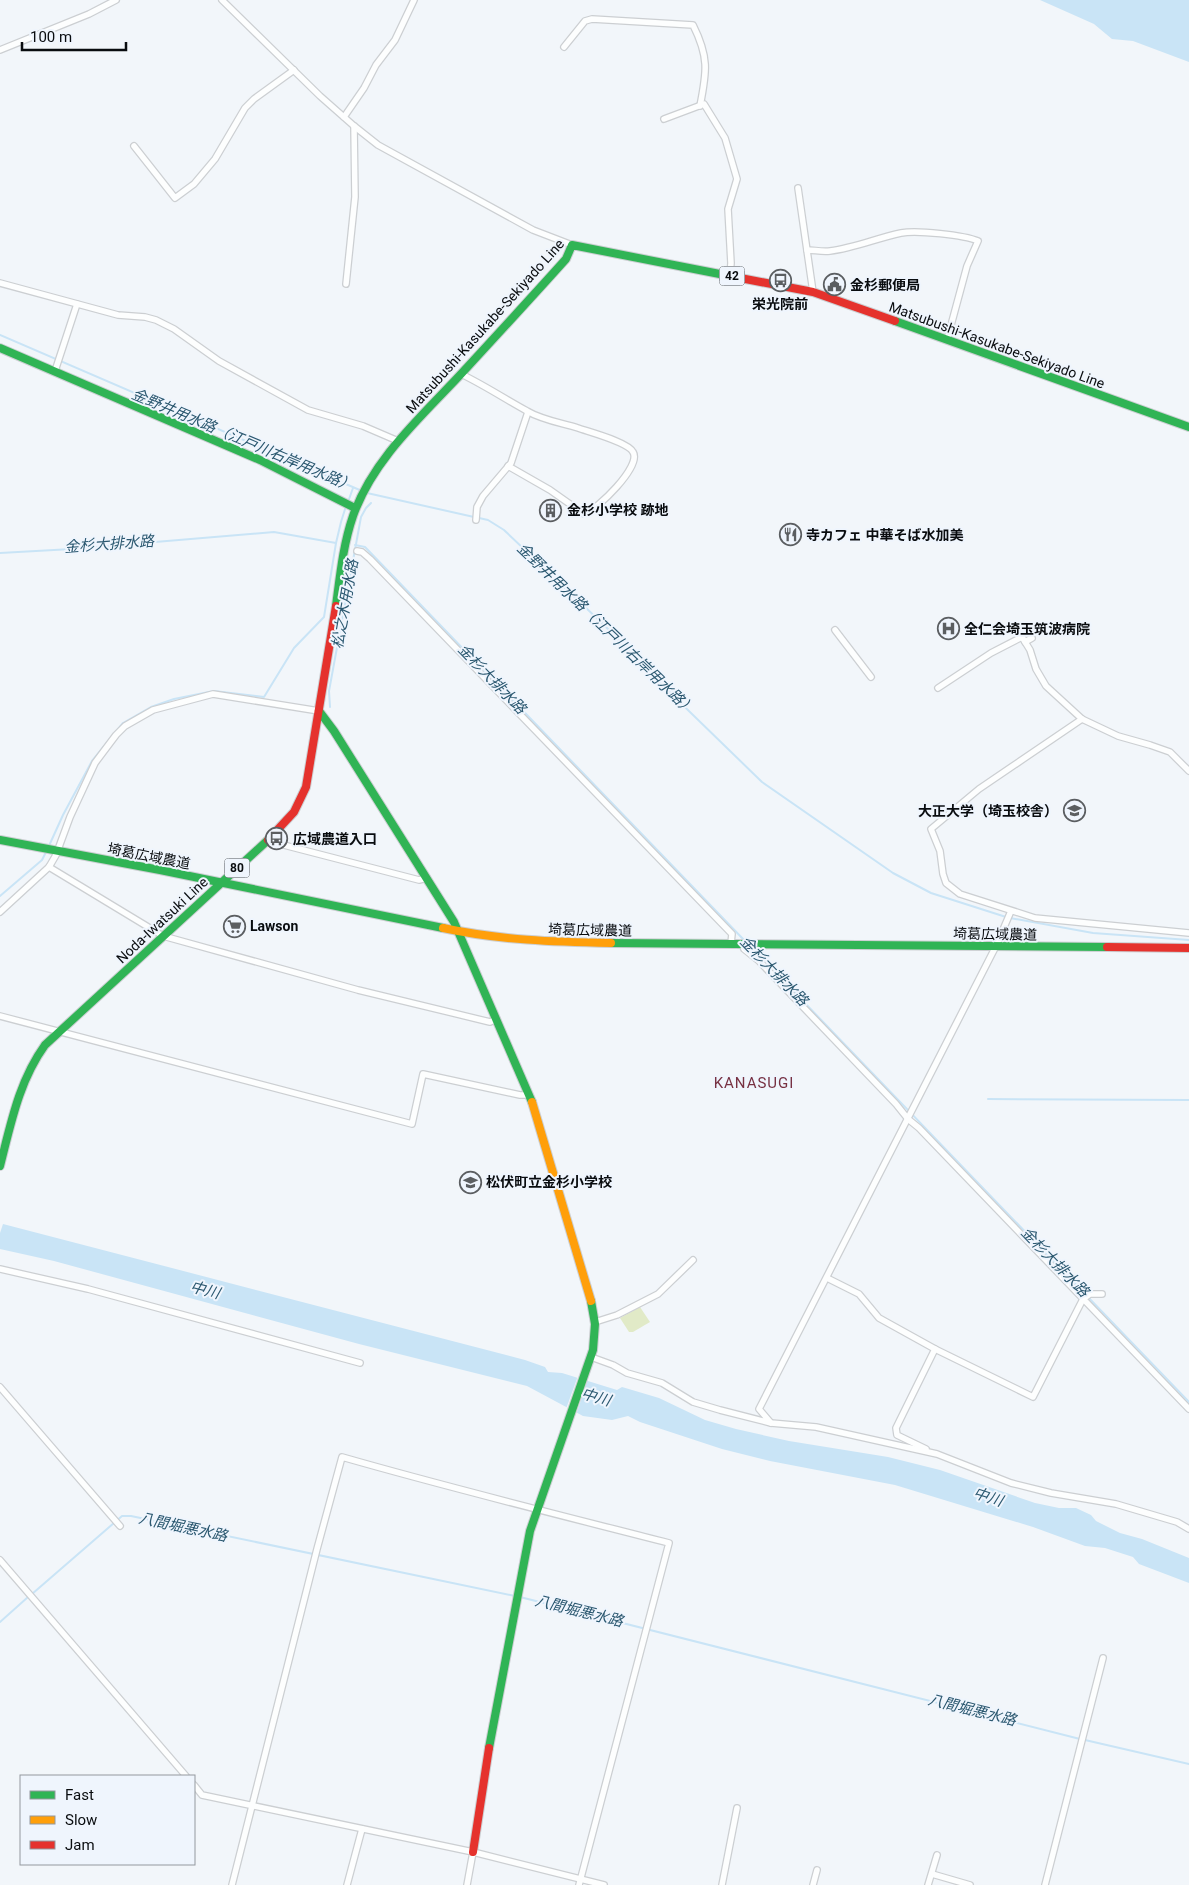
<svg xmlns="http://www.w3.org/2000/svg" width="1189" height="1885" font-family="Roboto,'Noto Sans JP',sans-serif">
<rect width="100%" height="100%" fill="#f2f6fa"/>
<path fill="#e1eac7" d="M640 1307 650 1322 633 1332H629L620 1318Z"/>
<g fill="#c9e4f6">
<path d="M1040 0H1189V62L1133 41 1112 39 1094 24Z"/>
<path d="M3 1224 525 1360 545 1367 548 1372 562 1373 617 1390 622 1387 659 1398 705 1420 736 1429 789 1441 888 1457 940 1470 1035 1503 1059 1508H1076L1091 1515 1096 1521 1120 1533 1142 1539 1189 1558V1583L1139 1564 1133 1557 1105 1548 1085 1546 1033 1527 895 1485 770 1461 722 1449 640 1422 628 1416 612 1420 583 1416 527 1386 359 1344 54 1261 0 1249V1233Z"/>
</g>
<path fill="#f2f6fa" d="M578 1376 588 1379 576 1415 566 1409Z"/>
<g fill="none" stroke-linecap="round" stroke-linejoin="round">
<g stroke="#c9e4f6" stroke-width="2">
<path d="M0 335 362 491"/>
<path d="M367 493 474 517"/>
<path d="M348 502 353 488"/>
<path d="M479 518 488 520 504 530 604 625 657 680 762 782 893 873 931 893 1006 917"/>
<path d="M355 545 365 547 745 941"/>
<path d="M0 553 72 549 274 532 336 543"/>
<path d="M330 707 329 691 361 517 366 508 371 503"/>
<path d="M48 848 63 815 92 761 123 723 151 707 174 699 214 691 264 697 294 648 324 617 336 543 341 522 346 506"/>
<path d="M0 896 42 860 46 852"/>
<path d="M1010 918 1093 933 1189 940"/>
<path d="M750 946 1189 1402"/>
<path d="M988 1099 1189 1100"/>
<path d="M32 1594 122 1516H131L515 1596"/>
<path d="M520 1597 1080 1739"/>
<path d="M0 1622 28 1597"/>
<path d="M1085 1740 1189 1764"/>
</g>
<defs>
<g id="street">
<path d="M222 0 320 96 354 126 378 145 533 230 572 245"/>
<path d="M564 47 585 21 592 19 693 25C709 57 707 71 700 106"/>
<path d="M0 50 89 14 116 0"/>
<path d="M344 117 364 88 376 65 395 40 414 0"/>
<path d="M664 119 704 104 725 138 737 179 728 209 731 263 730 275"/>
<path d="M134 146 175 198 194 184 215 159 245 108 254 99 294 70"/>
<path d="M798 188 813 292"/>
<path d="M807 250C814 250 822 252 830 251 855 248 877 238 901 233 917 230 964 235 978 241L967 266 947 340"/>
<path d="M0 283 118 315 145 317 156 320 174 329 219 361 308 410 363 426 398 441"/>
<path d="M346 284 355 197 354 126"/>
<path d="M55 371 77 304"/>
<path d="M461 374C484 385 505 399 527 411 542 420 562 423 578 428 589 432 628 442 633 452 642 466 597 510 584 514L550 490 508 466"/>
<path d="M476 520 477 507 483 496 511 463 528 412"/>
<path d="M357 551 362 552 370 559 732 934 731 943"/>
<path d="M835 630 871 677"/>
<path d="M1025 642 1032 638"/>
<path d="M938 688 991 653 1022 637 1030 650 1036 669 1046 686 1082 719 1118 736 1150 745 1170 752 1189 771"/>
<path d="M1082 719 979 789 931 829 940 851 943 874 946 883 960 894 1035 918 1189 933"/>
<path d="M270 839 276 843 419 880 427 878"/>
<path d="M49 867 163 936 358 990 490 1022 497 1019"/>
<path d="M0 912 49 867 56 855 70 817 95 763 116 735 125 726 153 710 213 694 319 711"/>
<path d="M742 944 744 949 759 961 896 1104 908 1119 919 1128 1189 1409"/>
<path d="M0 1016 412 1124 423 1074 520 1095H529"/>
<path d="M0 1269 88 1289 360 1363"/>
<path d="M827 1278 859 1294 879 1318 935 1349"/>
<path d="M595 1322 617 1315 658 1294 693 1260"/>
<path d="M591 1357 613 1365 627 1373 662 1383 693 1402 720 1410 771 1423 816 1427 937 1454 1011 1483 1051 1493 1116 1504 1177 1522 1189 1529"/>
<path d="M0 1387 120 1526"/>
<path d="M771 1423 759 1409 996 946 1011 911"/>
<path d="M926 1449 897 1435 896 1428 935 1349 1033 1397 1083 1299 1090 1294H1102"/>
<path d="M0 1560 186 1776"/>
<path d="M194 1785 202 1795 473 1852 604 1885"/>
<path d="M932 1874 970 1885"/>
<path d="M232 1885 317 1549 342 1457C450 1488 560 1515 669 1543L579 1885"/>
<path d="M347 1885 362 1829"/>
<path d="M467 1885 473 1852"/>
<path d="M722 1885 737 1808"/>
<path d="M813 1885 817 1870"/>
<path d="M928 1885 937 1855"/>
<path d="M1045 1885 1103 1658"/>
</g>
<g id="fast">
<path d="M895 321 1189 427"/>
<path d="M0 348 260 460 355 508"/>
<path d="M336 606C340 576 343 545 353 516 373 459 421 417 461 374 496 336 531 298 566 259L572 245 735 277"/>
<path d="M319 711 334 731 454 922 532 1102"/>
<path d="M0 840 160 870 443 928"/>
<path d="M611 943 1107 947"/>
<path d="M0 1166C11 1123 19 1081 45 1045L268 840"/>
<path d="M489 1748 530 1531 593 1350 595 1324 591 1301"/>
</g>
<g id="slow">
<path d="M443 928C499 940 555 942 611 943"/>
<path d="M532 1102 591 1301"/>
</g>
<g id="jam">
<path d="M735 277 813 292 895 321"/>
<path d="M268 840 294 812 306 787 336 606"/>
<path d="M1107 947 1189 948"/>
<path d="M473 1852 489 1748"/>
</g>
</defs>
<use href="#street" stroke="#cccfd2" stroke-width="8"/>
<use href="#fast" stroke="#cccfd2" stroke-width="10"/>
<use href="#slow" stroke="#cccfd2" stroke-width="10"/>
<use href="#jam" stroke="#cccfd2" stroke-width="10"/>
<use href="#street" stroke="#fdfefe" stroke-width="5.5"/>
<use href="#fast" stroke="#30b455" stroke-width="8"/>
<use href="#slow" stroke="#ff9f0a" stroke-width="8"/>
<use href="#jam" stroke="#e5322d" stroke-width="8"/>
</g>
<defs>
<symbol id="bus-ring" viewBox="-11 -11 22 22"><circle r="9.5" fill="#eff5fd" stroke="#5b5e61" stroke-width="1.5"/><path d="M-5-6H5V4H4V6H2V4H-2V6H-4V4H-5ZM-3.5-4V0h7V-4ZM-3.5 1.2v1.5H-2V1.2ZM2 1.2v1.5H3.5V1.2Z" fill="#5b5e61"/></symbol>
<symbol id="civic-ring" viewBox="-11 -11 22 22"><circle r="9.5" fill="#eff5fd" stroke="#5b5e61" stroke-width="1.5"/><path d="M-.6-6.5H3V-4.5H.6V-3L4-1V1h2V6H-6V1h2V-1L-.6-3ZM-1.2 2.5V6h2.4V2.5Z" fill="#5b5e61"/></symbol>
<symbol id="building-ring" viewBox="-11 -11 22 22"><circle r="9.5" fill="#eff5fd" stroke="#5b5e61" stroke-width="1.5"/><path d="M-4-6H4V6H1V3H-1V6H-4ZM-2.5-4.3h1.7v1.8h-1.7ZM.8-4.3h1.7v1.8H.8ZM-2.5-1h1.7V.8h-1.7ZM.8-1h1.7V.8H.8Z" fill="#5b5e61"/></symbol>
<symbol id="restaurant-ring" viewBox="-11 -11 22 22"><circle r="9.5" fill="#eff5fd" stroke="#5b5e61" stroke-width="1.5"/><path d="M-5-6h1v4h1v-4h1v4h1v-4h1v5L-1.5 .5V6h-2V.5L-5-1ZM5-6V6H3V1.5H1.5Q1.5-4 5-6Z" fill="#5b5e61"/></symbol>
<symbol id="hospital-ring" viewBox="-11 -11 22 22"><circle r="9.5" fill="#eff5fd" stroke="#5b5e61" stroke-width="1.5"/><path d="M-5-5h3v3.5h4V-5h3V5h-3V1.5h-4V5h-3Z" fill="#5b5e61"/></symbol>
<symbol id="university-ring" viewBox="-11 -11 22 22"><circle r="9.5" fill="#eff5fd" stroke="#5b5e61" stroke-width="1.5"/><path d="M0-5L7-2L0 1L-7-2ZM-4 1L0 2.5L4 1V4Q0 6-4 4Z" fill="#5b5e61"/></symbol>
<symbol id="supermarket-ring" viewBox="-11 -11 22 22"><circle r="9.5" fill="#eff5fd" stroke="#5b5e61" stroke-width="1.5"/><path d="M-6-5.5h2.5l.6 2H6L4.5 2H-2.5L-4.4-4H-6ZM-1.5 3.2a1.3 1.3 0 1 0 .1 0ZM3 3.2a1.3 1.3 0 1 0 .1 0Z" fill="#5b5e61"/></symbol>
<symbol id="school-ring" viewBox="-11 -11 22 22"><circle r="9.5" fill="#eff5fd" stroke="#5b5e61" stroke-width="1.5"/><path d="M0-5L7-2L0 1L-7-2ZM-4 1L0 2.5L4 1V4Q0 6-4 4Z" fill="#5b5e61"/></symbol>
</defs>
<g fill-rule="evenodd">
<use href="#bus-ring" x="768" y="268" width="25" height="25"/>
<use href="#civic-ring" x="822" y="272" width="25" height="25"/>
<use href="#building-ring" x="538" y="498" width="25" height="25"/>
<use href="#restaurant-ring" x="778" y="522" width="25" height="25"/>
<use href="#hospital-ring" x="936" y="616" width="25" height="25"/>
<use href="#university-ring" x="1062" y="798" width="25" height="25"/>
<use href="#bus-ring" x="264" y="826" width="25" height="25"/>
<use href="#supermarket-ring" x="222" y="914" width="25" height="25"/>
<use href="#school-ring" x="458" y="1170" width="25" height="25"/>
</g>
<g text-anchor="middle" dominant-baseline="central" stroke-width="4" stroke-linejoin="round" paint-order="stroke">
<g fill="#eff5fd" stroke="#4e5256" stroke-width="1">
<rect x="719.5" y="266.5" width="25" height="19" rx="4"/>
<rect x="224.5" y="858.5" width="25" height="19" rx="4"/>
</g>
<g font-size="12" font-weight="bold" fill="#090c0f">
<text x="732" y="276">42</text>
<text x="237" y="868">80</text>
</g>
<g font-size="14" font-weight="bold" fill="#090c0f" stroke="#eff5fd" text-anchor="start">
<text x="850" y="285">金杉郵便局</text>
<text x="780" y="304" text-anchor="middle">栄光院前</text>
<text x="567" y="510">金杉小学校 跡地</text>
<text x="806" y="535">寺カフェ 中華そば水加美</text>
<text x="964" y="629">全仁会埼玉筑波病院</text>
<text x="1058" y="811" text-anchor="end">大正大学（埼玉校舎）</text>
<text x="293" y="839">広域農道入口</text>
<text x="250" y="926">Lawson</text>
<text x="486" y="1182">松伏町立金杉小学校</text>
</g>
<g font-size="14" fill="#090c0f" stroke="#eff5fd">
<text transform="translate(485 326) rotate(-48)">Matsubushi-Kasukabe-Sekiyado Line</text>
<text transform="translate(997 345) rotate(20)">Matsubushi-Kasukabe-Sekiyado Line</text>
<text transform="translate(149 856) rotate(11)">埼葛広域農道</text>
<text transform="translate(162 920) rotate(-43)">Noda-Iwatsuki Line</text>
<text transform="translate(590 930) rotate(1)">埼葛広域農道</text>
<text transform="translate(995 934) rotate(1)">埼葛広域農道</text>
</g>
<g font-size="15" font-style="italic" fill="#2b5870" stroke="#eff5fd">
<text transform="translate(243 440) rotate(23)">金野井用水路（江戸川右岸用水路）</text>
<text transform="translate(109 544) rotate(-4)">金杉大排水路</text>
<text transform="translate(345 604) rotate(-80)">松之木用水路</text>
<text transform="translate(606 629) rotate(44)">金野井用水路（江戸川右岸用水路）</text>
<text transform="translate(492 679) rotate(46)">金杉大排水路</text>
<text transform="translate(774 971) rotate(46)">金杉大排水路</text>
<text transform="translate(1055 1262) rotate(46)">金杉大排水路</text>
<text transform="translate(205 1290) rotate(15)">中川</text>
<text transform="translate(596 1397) rotate(16)">中川</text>
<text transform="translate(988 1497) rotate(18)">中川</text>
<text transform="translate(183 1527) rotate(12)">八間堀悪水路</text>
<text transform="translate(579 1611) rotate(14)">八間堀悪水路</text>
<text transform="translate(972 1710) rotate(14)">八間堀悪水路</text>
</g>
<g font-size="15" letter-spacing="1" fill="#773142" stroke="#eff5fd">
<text x="754" y="1083">KANASUGI</text>
</g>
</g>
<rect x="20" y="1775" width="175" height="90" fill="#eff5fd" stroke="#93989e"/>
<rect x="30" y="1791" width="25" height="8" fill="#30b455" stroke="#93989e"/>
<text x="65" y="1800" font-size="15" fill="#090c0f">Fast</text>
<rect x="30" y="1816" width="25" height="8" fill="#ff9f0a" stroke="#93989e"/>
<text x="65" y="1825" font-size="15" fill="#090c0f">Slow</text>
<rect x="30" y="1841" width="25" height="8" fill="#e5322d" stroke="#93989e"/>
<text x="65" y="1850" font-size="15" fill="#090c0f">Jam</text>
<path d="M22 42v8h104v-8" fill="none" stroke="#090c0f" stroke-width="2.5"/>
<text x="30" y="42" font-size="15" fill="#090c0f" stroke="#eff5fd" stroke-width="4" paint-order="stroke">100 m</text>
</svg>
